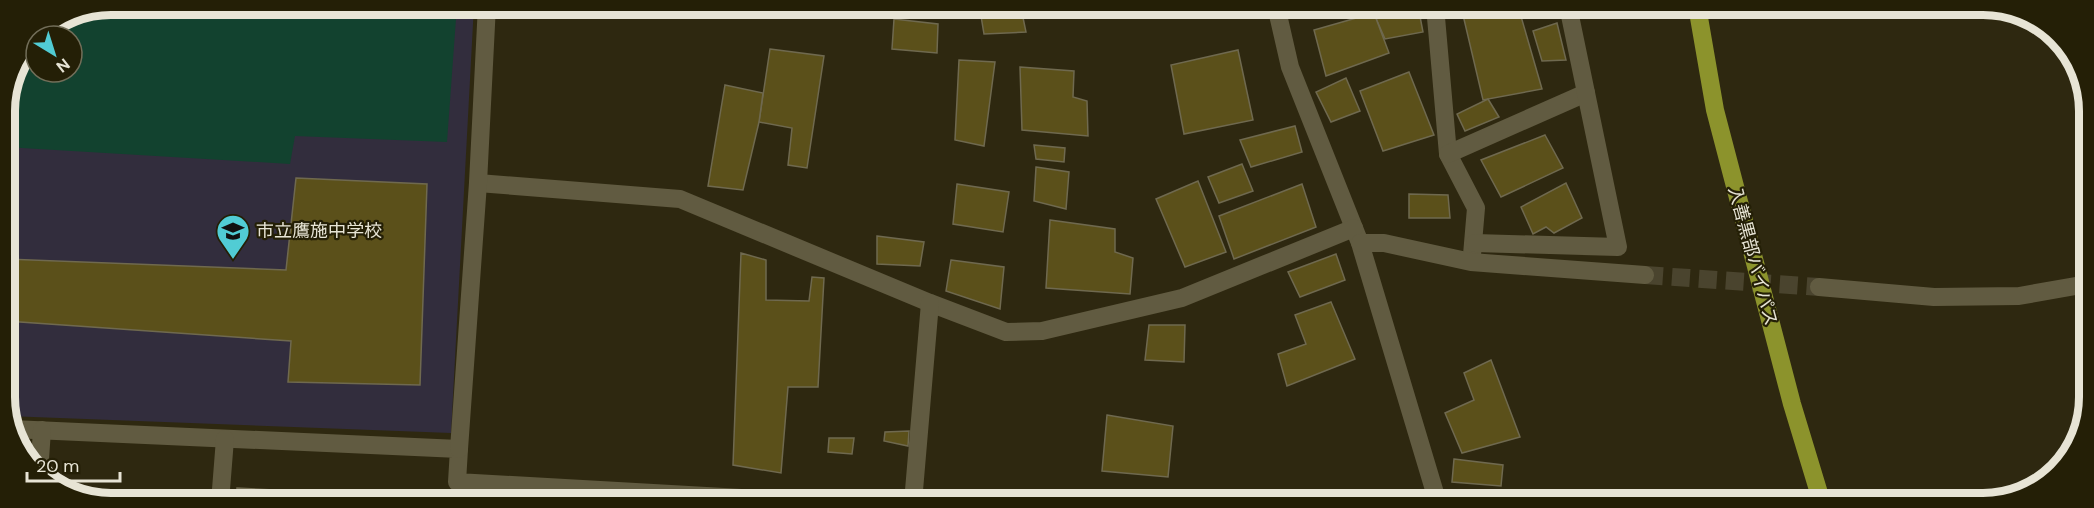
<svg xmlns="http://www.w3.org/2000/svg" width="2094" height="508" font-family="'DM Sans','Noto Sans JP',sans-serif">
<rect width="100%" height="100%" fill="#2e2810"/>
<path fill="#322d3d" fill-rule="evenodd" d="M111 5H474L451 433 7 416 5 104 36 35 70 12ZM36 36H72V72H36Z"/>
<path fill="#12422f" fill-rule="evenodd" d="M111 5H457L447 142 295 136 290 164 5 147V104L36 35 70 12ZM36 36H72V72H36Z"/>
<g fill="#5b501a" stroke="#6f694f" stroke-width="1.5">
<path d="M1053 6H1083L1084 12H1052Z"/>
<path d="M1112 6H1177L1178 10 1115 15Z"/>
<path d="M1220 6H1252L1253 8 1221 13Z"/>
<path d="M1374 6H1418L1423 32 1385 39 1371 7Z"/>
<path d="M1494 6H1518L1542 89 1483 100 1463 15Z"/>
<path d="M1021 8 1026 32 984 34 980 10Z"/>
<path d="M1374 13 1389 53 1326 76 1314 30Z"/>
<path d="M894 19 938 24 937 53 892 49Z"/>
<path d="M1557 23 1566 60 1542 61 1533 31Z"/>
<path d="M770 49 824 56 807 168 788 165 792 128 759 122Z"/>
<path d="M1238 50 1253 120 1184 134 1171 65Z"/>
<path d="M959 60 995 62 984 146 955 140Z"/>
<path d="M1020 67 1074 71 1073 97 1087 101 1088 136 1022 130Z"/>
<path d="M1409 72 1434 135 1383 151 1360 91Z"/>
<path d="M1346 78 1360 111 1331 122 1316 92Z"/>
<path d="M725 85 763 93 759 122 743 190 708 186Z"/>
<path d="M1488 99 1499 117 1465 131 1457 114Z"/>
<path d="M1295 126 1302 152 1251 167 1240 140Z"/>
<path d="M1545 135 1563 168 1501 197 1481 160Z"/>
<path d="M1034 145 1065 148 1064 162 1036 159Z"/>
<path d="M1242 164 1253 191 1219 203 1208 177Z"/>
<path d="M1036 167 1069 172 1066 209 1034 201Z"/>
<path d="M296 178 427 184 420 385 288 382 291 341 6 321V259L286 270Z"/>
<path d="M1198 181 1226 252 1185 267 1156 199Z"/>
<path d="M1566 183 1582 218 1554 233 1546 227 1533 234 1521 207Z"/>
<path d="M957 184 1009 192 1003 232 953 224Z"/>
<path d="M1302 184 1316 227 1234 259 1219 216Z"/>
<path d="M1409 194 1448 195 1450 218H1409Z"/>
<path d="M1050 220 1115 229V252L1133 258 1130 294 1046 288Z"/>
<path d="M877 236 924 242 920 266 877 264Z"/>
<path d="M741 253 766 260V300L809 301 812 277 824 278 818 387H788L781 473 733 465Z"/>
<path d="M1336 254 1345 280 1300 297 1288 272Z"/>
<path d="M951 260 1004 267 1000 309 946 291Z"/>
<path d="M1331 302 1355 359 1287 386 1278 354 1306 344 1295 315Z"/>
<path d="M1149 325H1185L1184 362 1145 360Z"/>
<path d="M1491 360 1520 437 1462 453 1445 413 1474 400 1464 373Z"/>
<path d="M1107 415 1173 426 1168 477 1102 471Z"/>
<path d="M909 431 908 446 884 441 885 432Z"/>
<path d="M829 438H854L852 454 828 452Z"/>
<path d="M1454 459 1503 465 1501 486 1452 482Z"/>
<path d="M237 488 314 492V502H236Z"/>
<path d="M84 498 113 501H90Z"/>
</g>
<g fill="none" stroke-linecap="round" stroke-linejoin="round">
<path stroke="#4a442e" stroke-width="18" stroke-dasharray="18 9" stroke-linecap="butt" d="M1645 275 1819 287"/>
<g stroke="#615b41" stroke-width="18">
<path d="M1276 6 1290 67 1360 243 1438 503"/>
<path d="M1435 6 1448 154 1476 208 1472 255"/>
<path d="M1448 154 1586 93"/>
<path d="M478 183 680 199 930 303 1006 332 1042 331 1182 298 1354 228"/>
<path d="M1360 243H1384L1471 262 1645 275"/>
<path d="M1475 243 1618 247 1568 6"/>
<path d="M1819 287 1934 297 2019 296 2087 284"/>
<path d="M12 429 459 449 457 482 814 502"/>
<path d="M459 449 478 183 487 5"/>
<path d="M39 474 42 430"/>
<path d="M1438 500 1548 503"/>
<path d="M220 502 225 439"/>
<path d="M913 502 930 303"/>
</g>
<path stroke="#8c932c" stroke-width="18" d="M1697 6 1715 110 1792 404 1822 503"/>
</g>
<defs>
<symbol id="school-pin" viewBox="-11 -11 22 30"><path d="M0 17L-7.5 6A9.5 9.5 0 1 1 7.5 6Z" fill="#51ccd4" stroke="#241f06"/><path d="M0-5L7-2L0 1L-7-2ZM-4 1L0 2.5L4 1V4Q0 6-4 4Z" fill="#111"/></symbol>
</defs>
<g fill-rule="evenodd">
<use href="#school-pin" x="214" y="212" width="38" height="52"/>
</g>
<g text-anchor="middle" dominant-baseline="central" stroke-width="4.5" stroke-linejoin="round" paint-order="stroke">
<g font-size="18" fill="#e7e4d5" stroke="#241f06" text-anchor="start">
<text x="256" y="231">市立鷹施中学校</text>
</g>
<g font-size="18" fill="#e7e4d5" stroke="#241f06">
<text transform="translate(1753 256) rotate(75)">入善黒部バイパス</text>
</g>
</g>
<path d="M0 0H2094V508H0ZM111 15H1983A96 96 0 0 1 2079 111V397A96 96 0 0 1 1983 493H111A96 96 0 0 1 15 397V111A96 96 0 0 1 111 15Z" fill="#241f06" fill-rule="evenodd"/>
<path fill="none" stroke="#e7e4d5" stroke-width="8" d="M111 15H1983A96 96 0 0 1 2079 111V397A96 96 0 0 1 1983 493H111A96 96 0 0 1 15 397V111A96 96 0 0 1 111 15Z"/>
<g transform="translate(54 54) rotate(142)"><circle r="28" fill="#241f06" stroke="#726e59" stroke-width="1.5"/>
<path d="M0-4.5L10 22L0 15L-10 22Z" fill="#51ccd4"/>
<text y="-9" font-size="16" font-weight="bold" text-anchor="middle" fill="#e7e4d5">N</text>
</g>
<path d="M27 472v9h93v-9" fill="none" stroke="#e7e4d5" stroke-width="3"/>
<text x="36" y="472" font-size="18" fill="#e7e4d5" stroke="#241f06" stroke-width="4.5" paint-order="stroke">20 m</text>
</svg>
